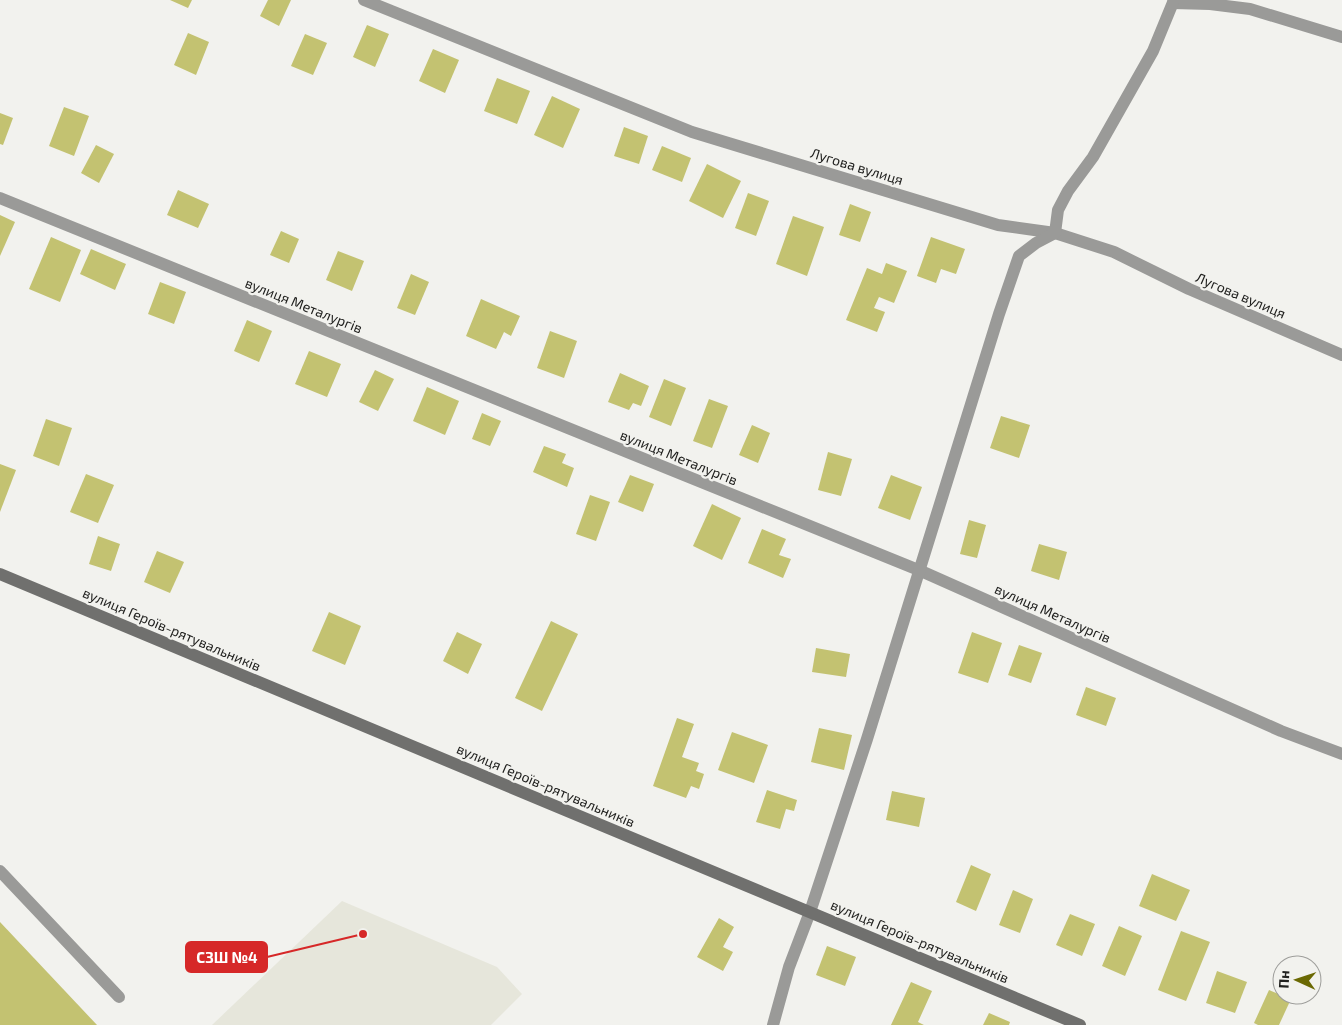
<svg xmlns="http://www.w3.org/2000/svg" width="1342" height="1025" font-family="'Exo 2',sans-serif">
<rect width="100%" height="100%" fill="#f2f2ee"/>
<path fill="#e6e6db" d="M342 901 497 967 522 994 491 1025H212Z"/>
<g fill="#c3c271">
<path d="M170 0H192L188 8Z"/>
<path d="M268 0H291L279 26 260 16Z"/>
<path d="M367 25 389 34 375 67 353 57Z"/>
<path d="M188 33 209 42 196 75 174 65Z"/>
<path d="M305 34 327 43 313 75 291 66Z"/>
<path d="M433 49 459 60 445 93 419 81Z"/>
<path d="M497 78 530 91 517 124 484 111Z"/>
<path d="M552 96 580 109 563 148 534 135Z"/>
<path d="M64 107 89 116 74 156 49 146Z"/>
<path d="M0 113 13 118 3 145 0 144Z"/>
<path d="M624 127 648 136 639 164 614 156Z"/>
<path d="M96 145 114 154 99 183 81 173Z"/>
<path d="M662 146 691 158 682 182 652 170Z"/>
<path d="M707 164 741 181 723 218 689 201Z"/>
<path d="M178 190 209 204 198 228 167 215Z"/>
<path d="M748 193 769 201 756 236 735 228Z"/>
<path d="M850 204 871 212 860 242 839 235Z"/>
<path d="M0 215 15 222 0 256Z"/>
<path d="M793 216 824 227 807 276 776 264Z"/>
<path d="M281 231 299 239 289 263 270 255Z"/>
<path d="M51 237 81 250 60 302 29 289Z"/>
<path d="M931 237 965 249 956 274 941 269 936 283 917 276Z"/>
<path d="M91 249 126 264 115 290 80 274Z"/>
<path d="M338 251 364 261 352 291 326 280Z"/>
<path d="M886 263 907 271 894 303 879 297 874 308 885 312 877 332 846 320 867 268 882 274Z"/>
<path d="M411 274 429 282 415 315 397 308Z"/>
<path d="M160 282 186 292 174 324 148 314Z"/>
<path d="M481 299 520 316 511 336 504 332 496 349 466 336Z"/>
<path d="M247 320 272 331 259 362 234 351Z"/>
<path d="M550 331 577 341 564 378 537 368Z"/>
<path d="M309 351 341 364 327 397 295 384Z"/>
<path d="M375 370 394 379 378 411 359 402Z"/>
<path d="M620 373 649 386 641 406 633 403 629 410 608 402Z"/>
<path d="M664 379 686 388 671 426 649 417Z"/>
<path d="M427 387 459 401 445 435 413 421Z"/>
<path d="M709 399 728 406 712 448 693 441Z"/>
<path d="M482 413 501 421 490 446 472 439Z"/>
<path d="M1001 416 1030 425 1019 458 990 448Z"/>
<path d="M46 419 72 428 59 466 33 456Z"/>
<path d="M752 425 770 433 758 463 739 455Z"/>
<path d="M544 446 566 454 562 463 574 468 567 487 533 472Z"/>
<path d="M828 452 852 459 841 496 818 490Z"/>
<path d="M0 464 16 470 0 512Z"/>
<path d="M86 474 114 485 98 523 70 512Z"/>
<path d="M630 475 654 484 643 512 618 502Z"/>
<path d="M891 475 922 487 910 520 878 508Z"/>
<path d="M590 495 610 502 596 541 576 534Z"/>
<path d="M712 504 741 518 722 560 693 546Z"/>
<path d="M969 520 986 525 977 558 960 554Z"/>
<path d="M762 529 786 539 779 555 791 559 783 578 748 563Z"/>
<path d="M98 536 120 544 111 571 89 564Z"/>
<path d="M1039 544 1067 552 1059 580 1031 571Z"/>
<path d="M157 551 184 562 170 593 144 582Z"/>
<path d="M329 612 361 626 345 665 312 651Z"/>
<path d="M551 621 578 634 542 711 515 698Z"/>
<path d="M457 632 482 644 468 674 443 661Z"/>
<path d="M972 632 1002 643 988 683 958 673Z"/>
<path d="M1019 645 1042 653 1031 683 1008 675Z"/>
<path d="M816 648 850 654 846 677 812 672Z"/>
<path d="M1086 687 1116 698 1106 726 1076 715Z"/>
<path d="M677 718 694 724 682 757 699 763 696 771 704 774 699 789 691 786 686 798 653 786Z"/>
<path d="M819 728 852 735 844 770 811 762Z"/>
<path d="M732 732 768 745 754 783 718 770Z"/>
<path d="M767 790 797 800 794 811 786 809 780 829 756 822Z"/>
<path d="M892 791 925 798 919 827 886 820Z"/>
<path d="M971 865 991 874 976 911 956 902Z"/>
<path d="M1152 874 1190 890 1176 921 1139 906Z"/>
<path d="M1013 890 1033 899 1020 933 999 925Z"/>
<path d="M1070 914 1095 924 1082 956 1056 945Z"/>
<path d="M719 918 734 927 723 947 733 952 723 971 697 957Z"/>
<path d="M0 922 97 1025H0Z"/>
<path d="M1119 926 1142 936 1125 976 1102 966Z"/>
<path d="M1181 931 1210 942 1186 1001 1158 990Z"/>
<path d="M827 946 856 957 845 986 816 975Z"/>
<path d="M1217 971 1247 982 1235 1013 1206 1003Z"/>
<path d="M911 982 932 991 918 1022 924 1025H891Z"/>
<path d="M1269 990 1291 999 1279 1025H1258L1254 1023Z"/>
<path d="M989 1013 1010 1022 1009 1025H983Z"/>
</g>
<g fill="none" stroke-linecap="round" stroke-linejoin="round">
<path stroke="#9a9a98" stroke-width="12" d="M0 871 119 997"/>
<g stroke="#9a9a98" stroke-width="12">
<path d="M364 0 692 132 998 225 1055 233 1114 252 1189 289 1342 355"/>
<path d="M1173 3 1210 4 1250 9 1342 37"/>
<path d="M0 198 921 571 1281 731 1342 754"/>
<path d="M773 1025 789 967 810 912 867 739 999 314 1019 256 1036 243 1055 233 1058 210 1068 191 1093 157 1153 51 1174 0"/>
</g>
<path stroke="#70706e" stroke-width="12" d="M0 574 1080 1025"/>
</g>
<g text-anchor="middle" dominant-baseline="central" stroke-width="4.5" stroke-linejoin="round" paint-order="stroke">
<g font-size="14" fill="#21211f" stroke="#f2f2ee">
<text transform="translate(857 166) rotate(17)">Лугова вулиця</text>
<text transform="translate(1241 295) rotate(23)">Лугова вулиця</text>
<text transform="translate(304 305) rotate(22)">вулиця Металургів</text>
<text transform="translate(679 457) rotate(22)">вулиця Металургів</text>
<text transform="translate(1053 613) rotate(24)">вулиця Металургів</text>
<text transform="translate(172 629) rotate(23)">вулиця Героїв-рятувальників</text>
<text transform="translate(546 785) rotate(23)">вулиця Героїв-рятувальників</text>
<text transform="translate(920 941) rotate(23)">вулиця Героїв-рятувальників</text>
</g>
</g>
<path fill="none" stroke="#d62828" stroke-width="2" d="M363 934L267 957"/>
<circle fill="#d62828" stroke="#f2f2ee" stroke-width="2" cx="363" cy="934" r="5"/>
<rect fill="#d62828" stroke="#d62828" stroke-width="2" x="186" y="942" width="81" height="30" rx="5"/>
<g font-size="15" text-anchor="middle" font-weight="bold" fill="#fff">
<text x="227" y="963">СЗШ №4</text>
</g>
<g transform="translate(1297 980) rotate(273)"><circle r="24" fill="#f2f2ee" stroke="#9e9e9b"/>
<path d="M0-4L9 19L0 12L-9 19Z" fill="#6b6903"/>
<text y="-8" font-size="14" font-weight="bold" text-anchor="middle" fill="#21211f">Пн</text>
</g>
</svg>
